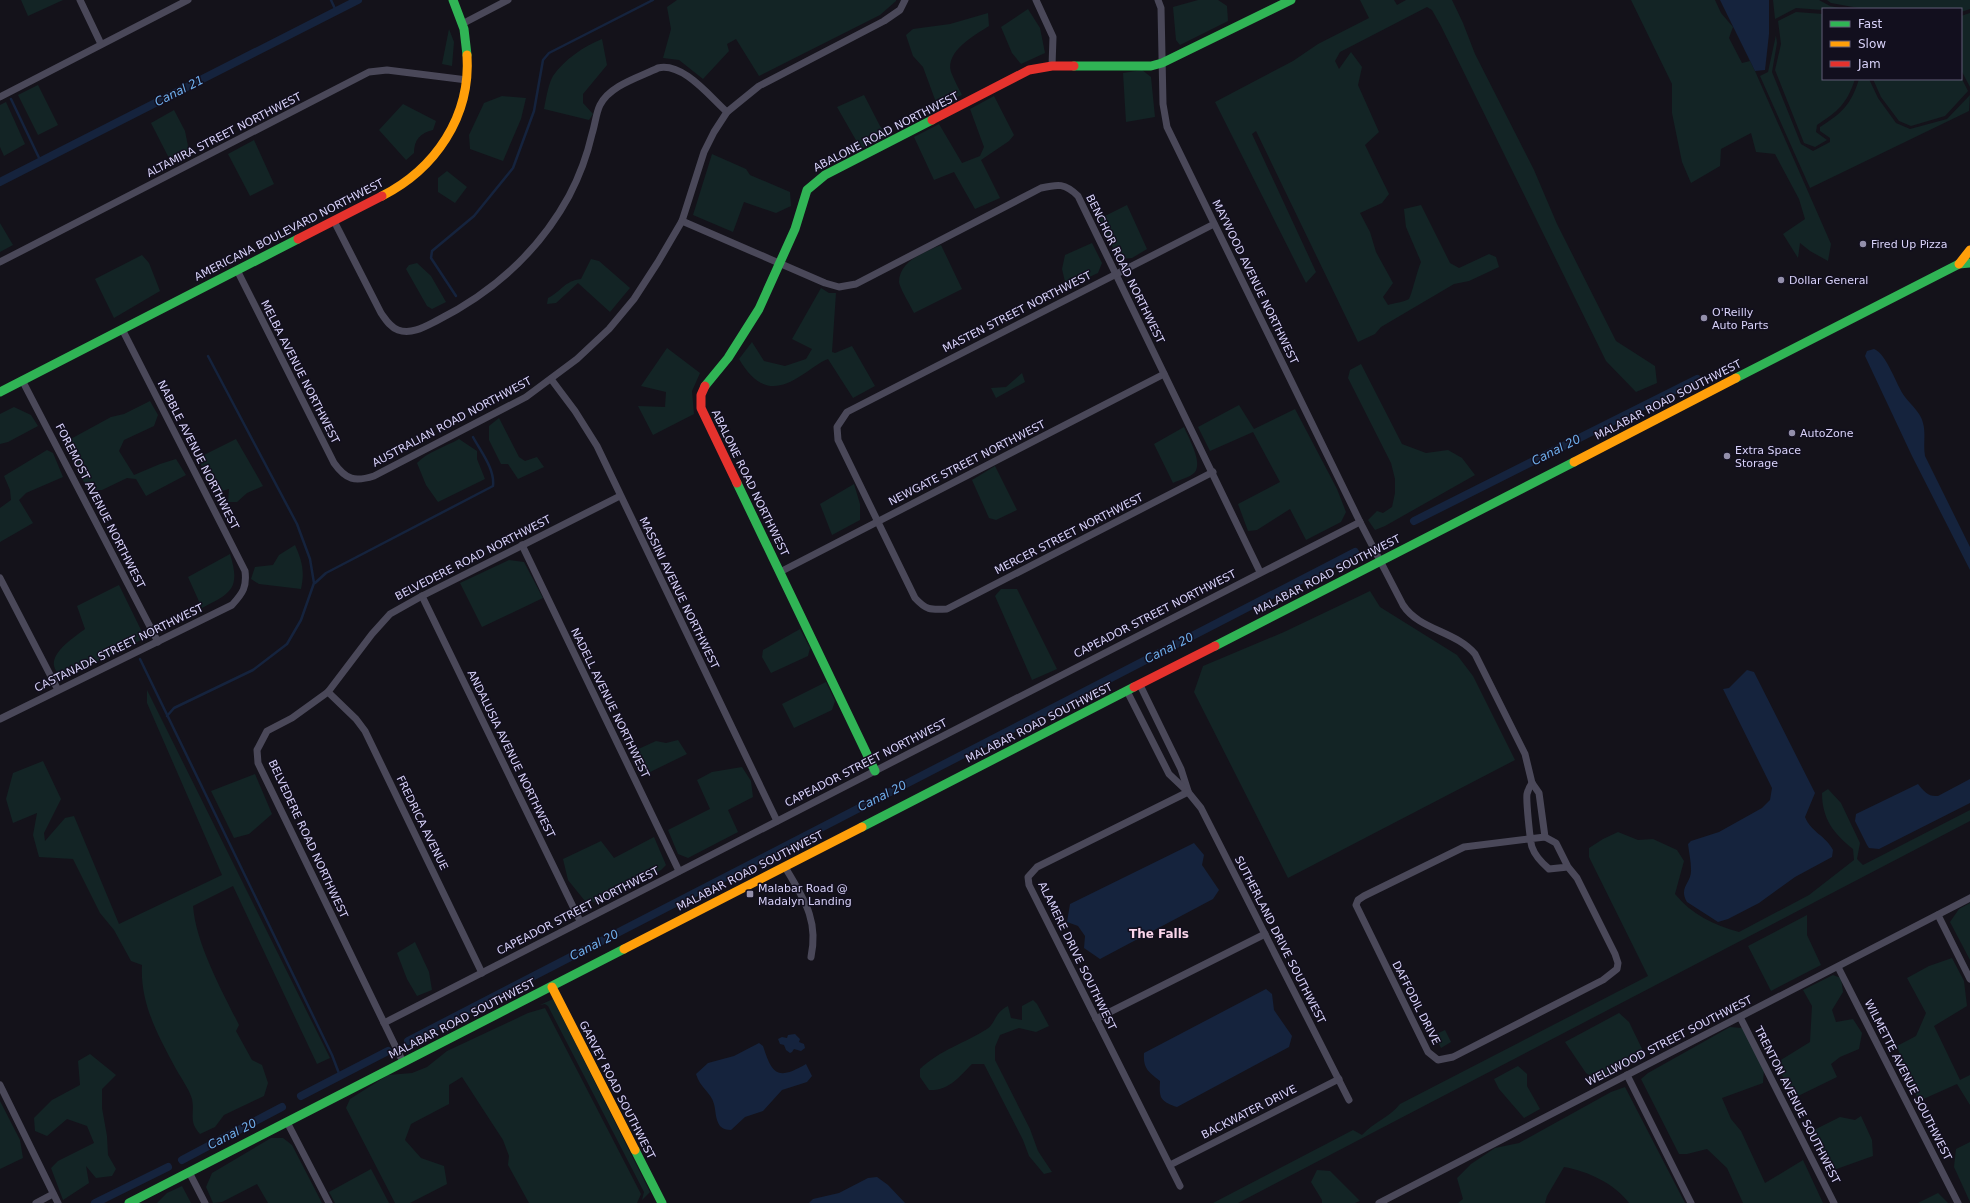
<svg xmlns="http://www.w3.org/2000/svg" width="1970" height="1203" font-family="'DejaVu Sans',sans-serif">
<rect width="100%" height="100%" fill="#14121a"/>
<g fill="#132425">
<path d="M21 0H63L28 16Z"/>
<path d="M677 0H896V1L880 15 759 76 736 39 727 44 729 51 703 79 679 60 663 58 671 29 667 7Z"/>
<path d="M1198 0H1218L1227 6 1228 21 1180 45 1176 40 1173 7Z"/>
<path d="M1360 0H1394L1397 5 1406 0H1452L1463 23 1475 54 1534 170 1557 224 1616 341 1655 366 1657 383 1636 392 1606 361 1441 26 1432 10 1427 7 1340 52 1335 61 1339 69 1351 52 1362 67 1358 85 1379 132 1365 145 1389 194 1382 203 1360 213 1370 232 1376 252 1393 283 1383 297 1388 305C1394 303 1404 302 1409 299 1411 297 1418 268 1421 262L1406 227 1404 209 1421 205 1450 263 1459 268 1489 254 1496 257 1499 267 1469 281 1454 284 1381 327 1375 334 1358 342 1256 131 1252 134 1316 272 1306 283 1215 102 1293 61 1318 44 1369 18Z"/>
<path d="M1631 0H1715L1721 13 1733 27 1729 38 1742 63 1750 61 1755 71 1831 244 1828 261 1810 251 1800 243 1798 258 1783 234 1805 219 1799 199 1775 154 1756 152 1751 133 1721 149 1720 166 1691 183 1682 162 1672 113V84Z"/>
<path d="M1773 0H1819L1830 6 1845 9 1823 10 1796 8 1775 19Z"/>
<path d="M1827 0H1970V9L1961 12V9H1864L1831 3Z"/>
<path d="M1028 9 1040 28 1045 53 1021 64 1012 53 1001 27Z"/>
<path d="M1796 12 1823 14V79H1855C1847 104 1838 111 1817 125L1816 132 1827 140 1815 147 1804 143 1775 70 1781 44 1778 21Z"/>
<path d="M988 13 989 26C975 35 945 51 951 72 954 80 958 87 962 95L937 105 923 67 913 56 906 35 913 29 950 24Z"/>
<path d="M1970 13V87L1961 70V16Z"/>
<path d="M449 29 454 42 452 66 442 64Z"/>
<path d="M1775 29 1777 43 1772 72 1801 144 1813 151 1830 142V138L1820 131V127C1842 113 1851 105 1859 79H1869L1878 98 1896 123 1910 129 1947 119 1970 95 1969 111 1810 188 1760 76 1768 72 1776 35Z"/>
<path d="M602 39 607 65 583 94V103L593 114 589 120 544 109C546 99 548 85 553 76 564 60 584 46 602 39Z"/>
<path d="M1142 70 1151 77 1155 117 1126 122 1123 73Z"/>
<path d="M1961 77 1968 91 1945 116 1911 126 1899 121 1881 97 1873 79H1961Z"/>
<path d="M38 85 58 125 38 135 18 95Z"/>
<path d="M864 95 880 126 887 136 861 149 837 107Z"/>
<path d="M502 96 526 98 521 119 503 161 470 149 469 135 484 103Z"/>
<path d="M994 96 1014 135 1009 141 981 160 1000 198 975 209 954 172 934 180 914 137 939 124 962 163 980 156 984 147 970 109Z"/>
<path d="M6 102 25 144 4 156 0 147V105Z"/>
<path d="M403 104 436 121 433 130C420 133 414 140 414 153L406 160 379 130Z"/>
<path d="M174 110 185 131 189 151 171 162 151 123Z"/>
<path d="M254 140 274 184 250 196 228 154Z"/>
<path d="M712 154 746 169 750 175 790 192 791 206 776 213 744 202 733 232 693 215Z"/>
<path d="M447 171 467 187 455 203 438 192V178Z"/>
<path d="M1127 205 1147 249 1132 258 1121 259 1116 254 1099 219Z"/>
<path d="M0 223 13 245 0 252Z"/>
<path d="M1092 243 1102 263 1098 273 1072 285 1066 286 1062 269 1065 255Z"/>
<path d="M941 245 962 289 914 313C911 306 900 289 899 282 899 261 925 252 941 245Z"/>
<path d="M142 255 149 263 160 291 114 318 95 279Z"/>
<path d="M591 259 599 261 630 288 610 312 578 283 556 303 547 304 548 298C562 291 564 281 581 279Z"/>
<path d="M417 263 431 276 446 302 432 309 427 306 406 269 409 265Z"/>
<path d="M821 288 829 293H836L832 352 835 353 852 346 875 386 853 398 828 359C818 363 812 369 802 375 774 394 756 388 739 359L752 342 764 361 785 366 806 359 812 349 792 339Z"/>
<path d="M667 348 700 373 692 391 694 414 653 435 638 406 665 407 666 392 641 386Z"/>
<path d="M1361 364 1402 444 1426 453 1448 450 1462 458 1475 475 1385 526 1375 530 1368 520 1377 511 1383 513 1392 507 1395 493V479L1391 463 1348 378 1350 370Z"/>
<path d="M1022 373 1025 382 996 398 991 388 1006 387Z"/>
<path d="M150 401 158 415 154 426 124 440 119 451 134 475 160 464 176 459 186 475 146 496 136 479 127 478 102 490H88L66 448 67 441 111 417 124 414Z"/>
<path d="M1239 405 1254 429 1295 409 1337 489 1346 512 1341 522 1306 540 1290 509 1257 530 1248 531 1238 504 1280 482 1253 432 1210 451 1198 427Z"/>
<path d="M14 407 31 415 38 426 8 442 0 444V414Z"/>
<path d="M499 418 519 457 525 461 537 457 544 467 518 479 508 464H501L489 440V426Z"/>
<path d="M1184 427C1188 437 1203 462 1195 472 1191 477 1179 480 1173 483L1154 444Z"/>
<path d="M236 439 263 486 247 493 237 502H228L229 489 219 492 212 488 198 458Z"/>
<path d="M459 439 477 451V459L485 479 438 502 426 485 417 463C427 452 445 447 459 439Z"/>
<path d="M47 450 53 453 63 477 26 493 19 500 33 523 0 542V508L11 500 10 490 4 476Z"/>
<path d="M995 466 1017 510 996 520 989 518 972 480Z"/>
<path d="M854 484 860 504V520L832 535 820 504Z"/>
<path d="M295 545C302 561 305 571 301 589L259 584 251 579 255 567 273 565 279 555Z"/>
<path d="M230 554C241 589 231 593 202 608L188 577Z"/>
<path d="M509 560 524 562 543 598 482 627 460 583Z"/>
<path d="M119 585 141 630V640L64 678C38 661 69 641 85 629L77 606Z"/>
<path d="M1001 589H1017L1057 669 1032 680 995 596Z"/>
<path d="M1370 591 1380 607 1457 655 1473 676 1515 760 1288 878 1194 692 1203 666 1284 632Z"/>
<path d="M800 629 810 648 808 656 771 673 762 657 763 650Z"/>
<path d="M826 682 835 701 832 710 794 728 782 704Z"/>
<path d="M147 690 330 1058 317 1064 233 886 193 906C196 944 222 991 239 1025L236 1031 252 1060 262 1065 268 1083 264 1096 224 1115 215 1127 200 1134C188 1121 195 1114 192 1099 189 1089 181 1078 176 1069 158 1035 140 1004 142 965L131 961 114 930 100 913 73 859 39 857 33 835 37 813 13 823 6 799 13 773 43 761 61 799 44 833 45 841 65 818 74 816 119 924 222 875 147 703Z"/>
<path d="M678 740 687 754 644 775 634 751 656 741 666 743Z"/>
<path d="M742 767 751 781 753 797 728 810 738 832 688 858 678 854 668 830 710 809 697 780 712 772Z"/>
<path d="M255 774 272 814 249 834 234 838 211 791Z"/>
<path d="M1828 789 1841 803 1860 843 1857 859 1863 865 1970 810V821L1238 1203H1213L1353 1130 1362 1135C1375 1121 1389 1118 1400 1104L1648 976 1589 857V848L1603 839 1618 832 1638 840 1653 839 1677 850 1684 861 1675 894C1691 914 1714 925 1739 932L1809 895 1854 860 1853 849C1834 834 1822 819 1822 793Z"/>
<path d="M654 837 666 865 661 870 598 902 585 901 568 880 563 859 601 841 614 858Z"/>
<path d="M1970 903V960L1950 922 1959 909Z"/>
<path d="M1807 915V935L1821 965 1771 991 1748 946Z"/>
<path d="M415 942 429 972 432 990 417 996 407 979 397 953Z"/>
<path d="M1952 958 1964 981 1967 1006 1934 1026 1960 1080 1970 1075V1105L1957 1084 1919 1101 1906 1074 1897 1046 1916 1036 1926 1013 1907 978 1929 966Z"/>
<path d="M1833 975 1841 978 1843 992 1832 1010 1836 1022 1853 1019 1862 1033 1859 1049 1840 1057 1831 1064 1837 1077 1794 1098 1776 1063 1810 1042 1812 1006 1803 990Z"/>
<path d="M553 999 650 1192 642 1200 644 1192 548 1006 545 1004 540 1005Z"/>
<path d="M1033 1000 1037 1004 1049 1026 1036 1032 1019 1028 1000 1035 995 1047V1060L1030 1129 1038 1151 1052 1172 1044 1174 1029 1156 1023 1140 984 1064H972C959 1077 949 1091 929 1090L920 1077V1069C940 1050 965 1043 987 1029 996 1023 994 1013 1008 1006L1011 1018 1022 1020V1006Z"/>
<path d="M545 1008 641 1194 637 1203H529L508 1165 509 1156 503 1140 462 1077 449 1085V1104L411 1124 405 1140 421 1158 444 1166 447 1184 410 1203H395L346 1108 350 1099 388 1075 412 1073 427 1067 447 1051 528 1013Z"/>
<path d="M1619 1013 1629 1022 1645 1055 1597 1080 1586 1073 1565 1042Z"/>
<path d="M1730 1027 1742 1028 1764 1069 1763 1083 1722 1098 1731 1119 1741 1131 1765 1183 1803 1160 1823 1203H1743L1727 1168 1707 1149 1687 1154H1679L1641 1079 1648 1073Z"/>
<path d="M1445 1030 1451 1042 1441 1048 1434 1035Z"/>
<path d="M90 1054 116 1075 102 1089V1108L107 1136 108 1155 116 1169 112 1176 96 1178 86 1166 89 1183 63 1200 51 1168 58 1161 94 1143 87 1126 67 1119 47 1136 35 1131 34 1118 52 1100 80 1085 78 1061Z"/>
<path d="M1518 1066 1527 1074V1086L1540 1109 1524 1118 1499 1089 1494 1079Z"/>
<path d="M1625 1087 1685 1203H1629C1615 1184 1588 1171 1564 1167L1547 1196 1545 1203H1458L1463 1199 1457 1178 1471 1164 1495 1148 1519 1143 1611 1092Z"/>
<path d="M0 1101 20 1140 23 1158 0 1169Z"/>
<path d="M1861 1116 1872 1140 1873 1156 1831 1171 1812 1131 1840 1117 1855 1120Z"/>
<path d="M271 1138H283L292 1145 322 1203H268L257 1184 222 1202 213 1203 206 1187 212 1173Z"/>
<path d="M1970 1142V1202L1954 1167 1956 1149Z"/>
<path d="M371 1169 389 1203H335L329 1192Z"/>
<path d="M1317 1170 1330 1171 1360 1201 1355 1203H1322V1200L1311 1182Z"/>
<path d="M182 1186 191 1203H157L167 1193Z"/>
<path d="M1938 1193 1948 1203H1918Z"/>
</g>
<g fill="#15233d">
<path d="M1720 0H1769V34L1765 70 1755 71Z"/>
<path d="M1874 349C1887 354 1896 385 1905 397 1911 405 1921 413 1923 423 1926 433 1923 445 1925 456L1970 547V570L1912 456 1865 356 1867 351Z"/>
<path d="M1747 670 1754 672 1815 793 1805 817C1811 832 1826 836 1833 850L1832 857 1795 877 1759 903 1728 919 1718 922 1687 902C1678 887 1692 883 1691 869 1691 861 1689 853 1688 844L1691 841 1719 832 1762 808 1770 800 1772 788 1723 689 1729 688Z"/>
<path d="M1970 779V803L1879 849 1869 848 1867 845 1855 821 1856 814 1918 784C1924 791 1928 797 1938 796Z"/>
<path d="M1194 843 1204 855 1202 865 1219 890 1213 899 1100 959 1084 948 1085 936 1078 926 1067 922 1070 904Z"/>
<path d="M1266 989 1272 994 1274 1010 1292 1036 1289 1047 1177 1107C1160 1101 1159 1098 1160 1081 1148 1071 1143 1069 1144 1053Z"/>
<path d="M795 1034 800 1039 799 1042 804 1044 805 1048 801 1051 794 1049 792 1052 790 1053 786 1050 784 1045 780 1044 778 1039 782 1037 787 1038 788 1035Z"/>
<path d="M759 1043 763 1046C772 1074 777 1081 806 1064L812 1076 807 1082 782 1090 763 1111 745 1117 731 1130C727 1130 723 1129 720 1126 715 1119 716 1111 714 1104 711 1092 700 1088 696 1074L708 1063 734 1056Z"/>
<path d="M877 1177 888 1185 905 1203H809L813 1199 839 1193 868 1178Z"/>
</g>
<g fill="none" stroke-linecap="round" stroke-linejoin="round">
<g stroke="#15233d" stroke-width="2.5">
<path d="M331 0 336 11"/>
<path d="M11 99 41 162"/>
<path d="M456 296 431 258 432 251 474 216 513 168 534 111 543 60 549 53 653 0"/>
<path d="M315 583 326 573 493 486C495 469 481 452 473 437"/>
<path d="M140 659 332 1055 340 1076"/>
<path d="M167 716 174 708 253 670 287 644 301 620 314 583 310 559 297 524 208 356"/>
</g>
<g stroke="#15233d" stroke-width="8">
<path d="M0 182 358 0"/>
<path d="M1414 521 1697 379"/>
<path d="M408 1041 1355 552"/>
<path d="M301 1096 388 1051"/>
<path d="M182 1160 282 1107"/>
<path d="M95 1203 168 1167"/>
</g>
<g stroke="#4a4859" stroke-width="7">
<path d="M80 0 101 44"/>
<path d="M1036 0 1053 37 1052 66"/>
<path d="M1158 0 1161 8 1163 104 1167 127 1360 522 1403 605C1419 630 1456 631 1475 654L1525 754 1532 783 1539 793 1545 837"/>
<path d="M462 24 508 0"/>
<path d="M0 97 188 0"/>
<path d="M334 221 381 313C386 320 390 327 398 330 412 335 426 326 438 320 493 292 539 251 569 196 579 177 587 156 592 134 595 125 596 113 600 105 610 85 640 77 658 68 683 62 710 97 727 112"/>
<path d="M682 221 825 283 839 287 856 284 1041 188C1058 184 1065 183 1078 196L1260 572"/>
<path d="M0 262 369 72 387 70 467 80"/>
<path d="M237 270 334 463C346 480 355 482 374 476L526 397 577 359 609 329 634 299 658 262 682 221 704 152 714 132 727 112 759 86 884 21 900 10 905 0"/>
<path d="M551 379 575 411 597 446 777 821"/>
<path d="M22 380 158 642"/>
<path d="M1213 472 947 609C930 610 926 610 915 598L838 440 837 427 847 412 1214 224"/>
<path d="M522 545 679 871"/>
<path d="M780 572 1164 374"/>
<path d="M0 578 58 690"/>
<path d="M422 596 580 921"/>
<path d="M1140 685 1181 769 1188 791"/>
<path d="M1127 691 1169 774 1188 792 1201 808 1349 1100"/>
<path d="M328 692 356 719 365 731 482 973"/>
<path d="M0 719 232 605C243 593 247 587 245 571L122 329"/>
<path d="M1532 783C1530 786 1528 790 1527 794 1526 800 1530 841 1532 847 1535 856 1542 863 1549 869L1568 867 1556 843 1545 837 1464 847 1364 896 1358 900 1356 905 1428 1052 1438 1060 1453 1057 1603 980 1617 969 1618 963 1615 954 1577 878 1568 867"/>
<path d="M785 867C803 898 819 919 811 957"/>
<path d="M1938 915 1970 979"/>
<path d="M1838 967 1958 1203"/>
<path d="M1740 1017 1834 1203"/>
<path d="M1096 1019 1265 934"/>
<path d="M384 1023 1360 522"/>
<path d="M403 1062 258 763 257 750 267 731 292 718 328 692 372 634 390 614 422 596 620 496"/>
<path d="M1627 1075 1691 1203"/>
<path d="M0 1085 58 1203"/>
<path d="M287 1122 329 1203"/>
<path d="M1170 1165 1339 1079"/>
<path d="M189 1172 205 1203"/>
<path d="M1180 1186 1029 885 1028 877 1037 867 1188 792"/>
<path d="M36 1203 53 1194"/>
<path d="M1379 1203 1970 898"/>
</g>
<g stroke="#30b455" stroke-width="9">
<path d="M453 0 464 29 467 55"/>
<path d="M1074 66H1151L1162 63 1291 0"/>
<path d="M1736 378 1959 264 1970 263"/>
<path d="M705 386 728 358 759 309 795 229 807 190 825 175 932 120"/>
<path d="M0 392 298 239"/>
<path d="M737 483 875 771"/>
<path d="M1215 646 1574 462"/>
<path d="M862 827 1134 687"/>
<path d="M635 1150 662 1203"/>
<path d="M129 1203 624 949"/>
</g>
<g stroke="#ff9f0a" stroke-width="9">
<path d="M382 196C435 169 471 117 467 55"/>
<path d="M1959 264 1970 250"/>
<path d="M1574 462 1736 378"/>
<path d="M624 949 862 827"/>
<path d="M552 987 635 1150"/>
</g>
<g stroke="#e5322d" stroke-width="9">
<path d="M932 120 1029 70 1052 66H1074"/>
<path d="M298 239 382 196"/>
<path d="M705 386 701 395V408L737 483"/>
<path d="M1134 687 1215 646"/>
</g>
</g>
<g fill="#938fab" stroke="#120f1e" stroke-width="1.5">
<circle cx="1863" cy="244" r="4"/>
<circle cx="1781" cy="280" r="4"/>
<circle cx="1704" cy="318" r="4"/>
<circle cx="1792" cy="433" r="4"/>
<circle cx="1727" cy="456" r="4"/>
<rect x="746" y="890" width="8" height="8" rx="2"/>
</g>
<g text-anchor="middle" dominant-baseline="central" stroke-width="3" stroke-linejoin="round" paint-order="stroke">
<g font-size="11" fill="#d8d2f9" stroke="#120f1e">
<text transform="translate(886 132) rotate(-27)">ABALONE ROAD NORTHWEST</text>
<text transform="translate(224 135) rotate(-27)">ALTAMIRA STREET NORTHWEST</text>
<text transform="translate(289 230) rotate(-27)">AMERICANA BOULEVARD NORTHWEST</text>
<text transform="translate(1125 269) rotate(64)">BENCHOR ROAD NORTHWEST</text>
<text transform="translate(1255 282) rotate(64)">MAYWOOD AVENUE NORTHWEST</text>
<text transform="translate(1017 312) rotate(-27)">MASTEN STREET NORTHWEST</text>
<text transform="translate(300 372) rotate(63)">MELBA AVENUE NORTHWEST</text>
<text transform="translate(1668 400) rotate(-27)">MALABAR ROAD SOUTHWEST</text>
<text transform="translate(452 422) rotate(-28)">AUSTRALIAN ROAD NORTHWEST</text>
<text transform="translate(198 455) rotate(63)">NABBLE AVENUE NORTHWEST</text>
<text transform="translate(967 463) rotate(-27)">NEWGATE STREET NORTHWEST</text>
<text transform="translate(750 483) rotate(64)">ABALONE ROAD NORTHWEST</text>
<text transform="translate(100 506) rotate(63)">FOREMOST AVENUE NORTHWEST</text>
<text transform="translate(1069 534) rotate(-27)">MERCER STREET NORTHWEST</text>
<text transform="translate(473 558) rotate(-27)">BELVEDERE ROAD NORTHWEST</text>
<text transform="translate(1327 575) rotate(-27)">MALABAR ROAD SOUTHWEST</text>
<text transform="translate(679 593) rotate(64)">MASSINI AVENUE NORTHWEST</text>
<text transform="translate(1155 614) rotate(-27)">CAPEADOR STREET NORTHWEST</text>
<text transform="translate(119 648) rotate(-26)">CASTANADA STREET NORTHWEST</text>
<text transform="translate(610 703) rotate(64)">NADELL AVENUE NORTHWEST</text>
<text transform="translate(1039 723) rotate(-27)">MALABAR ROAD SOUTHWEST</text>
<text transform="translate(511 754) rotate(64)">ANDALUSIA AVENUE NORTHWEST</text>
<text transform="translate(866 763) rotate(-27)">CAPEADOR STREET NORTHWEST</text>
<text transform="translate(422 823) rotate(64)">FREDRICA AVENUE</text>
<text transform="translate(308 839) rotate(65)">BELVEDERE ROAD NORTHWEST</text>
<text transform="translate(750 871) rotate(-27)">MALABAR ROAD SOUTHWEST</text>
<text transform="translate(578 911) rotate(-27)">CAPEADOR STREET NORTHWEST</text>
<text transform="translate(1280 940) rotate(63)">SUTHERLAND DRIVE SOUTHWEST</text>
<text transform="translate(1077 956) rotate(64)">ALAMERE DRIVE SOUTHWEST</text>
<text transform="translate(1416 1003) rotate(63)">DAFFODIL DRIVE</text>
<text transform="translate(462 1019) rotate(-27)">MALABAR ROAD SOUTHWEST</text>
<text transform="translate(1669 1041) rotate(-27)">WELLWOOD STREET SOUTHWEST</text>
<text transform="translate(1908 1080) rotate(63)">WILMETTE AVENUE SOUTHWEST</text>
<text transform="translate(617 1090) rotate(63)">GARVEY ROAD SOUTHWEST</text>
<text transform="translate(1797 1105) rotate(63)">TRENTON AVENUE SOUTHWEST</text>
<text transform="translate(1249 1112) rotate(-27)">BACKWATER DRIVE</text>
</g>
<g font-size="11" fill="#d8d2f9" stroke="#120f1e" text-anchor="start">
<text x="1871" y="244">Fired Up Pizza</text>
<text x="1789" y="280">Dollar General</text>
<text x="1712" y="312">O'Reilly<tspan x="1712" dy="13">Auto Parts</tspan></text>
<text x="1800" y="433">AutoZone</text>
<text x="1735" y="450">Extra Space<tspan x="1735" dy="13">Storage</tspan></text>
<text x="758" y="888">Malabar Road @<tspan x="758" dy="13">Madalyn Landing</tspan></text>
</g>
<g font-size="12" font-style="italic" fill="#6eadea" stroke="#120f1e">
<text transform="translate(179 91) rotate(-27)">Canal 21</text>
<text transform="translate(1556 450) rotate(-27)">Canal 20</text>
<text transform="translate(1169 648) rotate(-27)">Canal 20</text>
<text transform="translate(882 796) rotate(-27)">Canal 20</text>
<text transform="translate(594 945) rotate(-27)">Canal 20</text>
<text transform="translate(232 1134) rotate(-27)">Canal 20</text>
</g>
<g font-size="12" font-weight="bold" fill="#f9d4ea" stroke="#120f1e">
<text x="1159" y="934">The Falls</text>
</g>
</g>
<rect x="1822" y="8" width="140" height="72" fill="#120f1e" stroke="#615d76"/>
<rect x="1830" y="21" width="20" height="6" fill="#30b455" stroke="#615d76"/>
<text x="1858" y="28" font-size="12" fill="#d8d2f9">Fast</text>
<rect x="1830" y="41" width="20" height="6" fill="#ff9f0a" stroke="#615d76"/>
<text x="1858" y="48" font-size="12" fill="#d8d2f9">Slow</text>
<rect x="1830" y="61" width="20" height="6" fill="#e5322d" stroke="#615d76"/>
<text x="1858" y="68" font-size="12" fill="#d8d2f9">Jam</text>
</svg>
